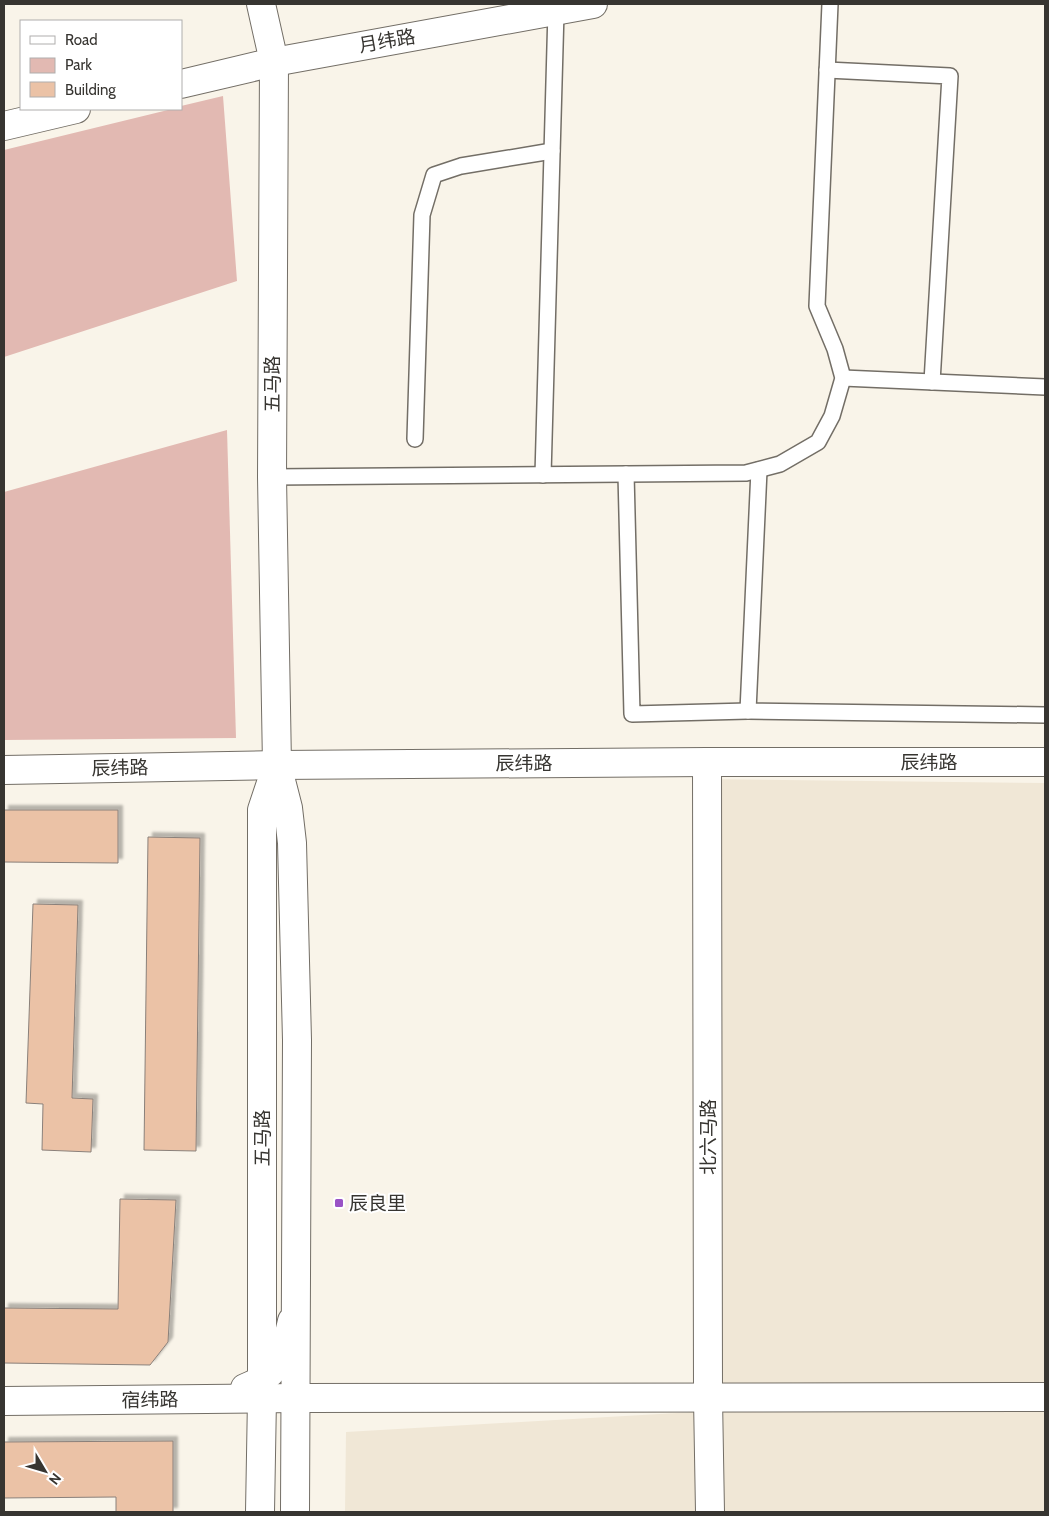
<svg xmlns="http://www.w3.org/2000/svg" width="1049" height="1516" font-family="Cabin,'Noto Sans SC',sans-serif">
<defs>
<filter id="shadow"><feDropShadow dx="4.5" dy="-4.5" stdDeviation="1" flood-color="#0004"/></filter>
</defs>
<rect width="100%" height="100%" fill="#f9f4e9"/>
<path fill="#f0e7d6" d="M696 779 1045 783V1512H345L346 1432 694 1412Z"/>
<g fill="#e2b9b2">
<path d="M223 96 237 281 4 357V150L172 109H181V106Z"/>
<path d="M227 430 236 738 4 740V492Z"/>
</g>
<g fill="#ebc2a6" stroke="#8a807a" filter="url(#shadow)">
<path d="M4 810H118V863L4 862Z"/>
<path d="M148 837 200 838 196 1151 144 1150Z"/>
<path d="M33 904 78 905 72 1098 93 1099 91 1152 42 1150 43 1104 26 1103Z"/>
<path d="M120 1199 176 1200 168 1342 150 1365 4 1363V1308L118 1309Z"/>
<path d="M173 1441V1512H116V1497L4 1498V1442Z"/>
</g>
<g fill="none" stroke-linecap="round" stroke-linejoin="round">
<defs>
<g id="service">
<path d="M827 70 950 76 932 382"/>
<path d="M843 378 1045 387"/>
<path d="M415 439 422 215 434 175 461 166 552 151"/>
<path d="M759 470 748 711 1045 715"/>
<path d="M626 474 632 714 748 711"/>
<path d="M543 475 556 11"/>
<path d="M272 477 746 473 780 464 818 442 832 416 843 378 835 349 817 306 830 4"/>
</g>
<g id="minor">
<path d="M707 762 708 1398 710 1512"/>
<path d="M4 770 277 765"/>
<path d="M296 1398 1045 1397"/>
</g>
<g id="tertiary">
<path d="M181 84 274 62 593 4"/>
<path d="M4 126 76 109"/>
<path d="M277 765 707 762H1045"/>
<path d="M245 1388C278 1376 285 1353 292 1321"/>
<path d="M4 1401 296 1398"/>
</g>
<g id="secondary">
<path d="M261 4 274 62 272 477 277 765 288 808 292 843 297 1040 295 1512"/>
<path d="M260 1512 262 1398V810L277 765"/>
</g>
</defs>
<use href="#service" stroke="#736e66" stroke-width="18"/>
<use href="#minor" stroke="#736e66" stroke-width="30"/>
<use href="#tertiary" stroke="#736e66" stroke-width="30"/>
<use href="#secondary" stroke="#736e66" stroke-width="30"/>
<use href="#service" stroke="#fff" stroke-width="15"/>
<use href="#minor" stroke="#fff" stroke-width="28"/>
<use href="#tertiary" stroke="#fff" stroke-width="28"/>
<use href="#secondary" stroke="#fff" stroke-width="28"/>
</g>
<rect fill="#9a53c6" stroke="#fff" stroke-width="2" x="334" y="1198" width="10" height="10" rx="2.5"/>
<g text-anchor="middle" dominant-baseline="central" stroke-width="4" stroke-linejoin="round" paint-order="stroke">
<g font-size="19" fill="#373531" stroke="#fff">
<text transform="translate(387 41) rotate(-10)">月纬路</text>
<text transform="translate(272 384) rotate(-90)">五马路</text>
<text x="929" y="762">辰纬路</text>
<text x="524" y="763">辰纬路</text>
<text transform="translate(120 768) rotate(-1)">辰纬路</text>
<text transform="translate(708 1137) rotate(-90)">北六马路</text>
<text transform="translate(262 1138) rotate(-90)">五马路</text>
<text transform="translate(150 1400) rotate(-1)">宿纬路</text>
</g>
<g font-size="19" fill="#373531" stroke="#fff" text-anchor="start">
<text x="349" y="1203">辰良里</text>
</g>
</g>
<rect width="1049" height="1516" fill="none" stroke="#373531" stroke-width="10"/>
<rect x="20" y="20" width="162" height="90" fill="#ffffff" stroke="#afaead"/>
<rect x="30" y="36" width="25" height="8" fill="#ffffff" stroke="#afaead"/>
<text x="65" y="45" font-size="15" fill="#373531">Road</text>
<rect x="30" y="58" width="25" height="15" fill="#e2b9b2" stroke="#afaead"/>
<text x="65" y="70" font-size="15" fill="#373531">Park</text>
<rect x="30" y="82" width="25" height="15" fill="#ebc2a6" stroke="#afaead"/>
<text x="65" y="95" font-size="15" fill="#373531">Building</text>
<g transform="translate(45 1471) rotate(128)" stroke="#ffffff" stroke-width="4" paint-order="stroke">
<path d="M0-4L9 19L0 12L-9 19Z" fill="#373531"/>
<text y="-8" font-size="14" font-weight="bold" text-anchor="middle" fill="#373531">N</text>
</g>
</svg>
